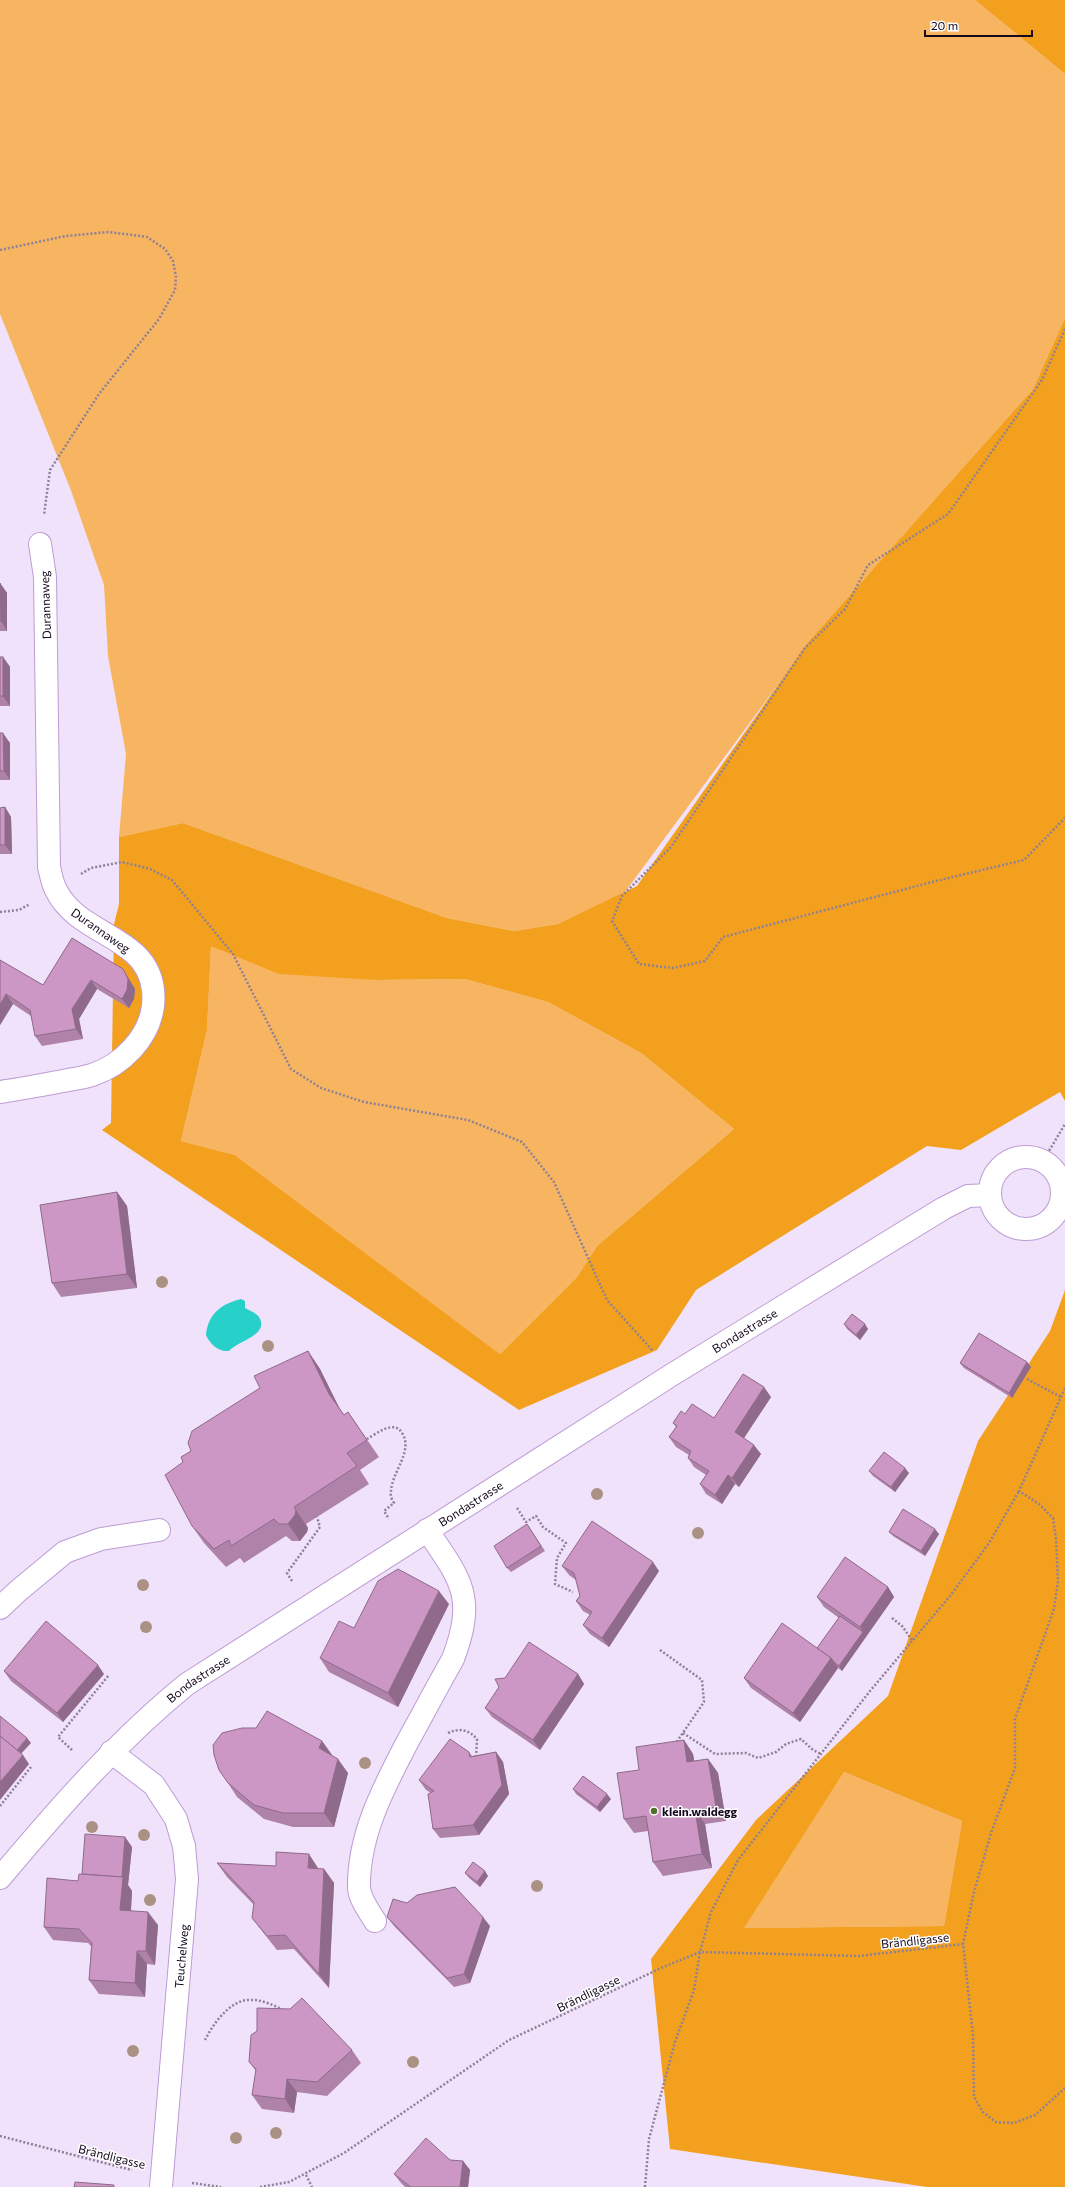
<svg xmlns="http://www.w3.org/2000/svg" width="1065" height="2187" font-family="Commissioner,sans-serif">
<rect width="100%" height="100%" fill="#f0e2fa"/>
<g fill="#f7b562">
<path d="M0 0H975L1065 74V318L1033 389 805 648 622 896 558 924 514 931 447 918 183 823 119 837 126 754 108 656 104 585 70 488 0 314Z"/>
<path d="M211 945 233 954 376 980 465 979 548 1002 641 1053 734 1129 597 1246 577 1277 500 1354 235 1155 181 1141 207 1030Z"/>
<path d="M844 1772 962 1821 944 1926 743 1928Z"/>
</g>
<g fill="#f3a01e" fill-rule="evenodd">
<path d="M975 0H1065V74Z"/>
<path d="M1065 318V1101L1060 1092 961 1150 927 1146 696 1290 657 1350 519 1410 102 1130 111 1123 114 924 119 904V837L183 823 447 918 514 931 558 924 637 886 806 645 1033 389ZM211 946 279 974 376 980 465 979 548 1002 641 1053 734 1129 597 1246 577 1277 500 1354 235 1155 181 1141 207 1030Z"/>
<path d="M1065 1290V2187H927L670 2149 651 1959 756 1820 888 1696 978 1441 1050 1331ZM844 1772 962 1821 944 1926 744 1928Z"/>
</g>
<path fill="#27d0c9" d="M241 1299 245 1301V1308C249 1310 256 1313 259 1317 270 1335 237 1341 229 1351 218 1352 210 1344 206 1335 208 1314 221 1304 241 1299Z"/>
<g fill="none" stroke-linecap="round" stroke-linejoin="round">
<defs>
<g id="minor">
<path d="M0 1092C21 1089 42 1085 63 1081 72 1079 83 1078 92 1075 122 1065 149 1038 153 1006 155 986 150 968 135 954 110 931 72 923 56 890 52 883 51 874 49 867L45 577 40 544"/>
<circle cx="1026" cy="1193" r="36"/>
<path d="M0 1608 18 1591 65 1552 101 1539 159 1530"/>
<path d="M111 1752 154 1785 176 1819 184 1846 187 1879 161 2187"/>
<path id="s1" d="M0 1878C58 1809 117 1741 187 1684L673 1374 944 1208 968 1196 990 1195"/>
<path d="M375 1921C369 1911 360 1900 359 1888 358 1834 385 1785 409 1739 424 1712 438 1685 453 1659 476 1597 462 1581 427 1530"/>
</g>
</defs>
<use href="#minor" stroke="#bd9cd5" stroke-width="24"/>
<g stroke="#8e8197" stroke-width="2.5" stroke-dasharray="2 2" stroke-linecap="butt">
<path d="M0 250 66 236 109 232 147 237 165 249 173 261 176 277 175 290 159 319 99 394 50 470 44 515"/>
<path d="M1065 329 1042 380 948 514 868 565 845 609 805 648 671 847 622 896 612 921 639 964 673 968 705 961 723 937 936 881 1024 860 1065 818"/>
<path d="M81 874 91 868 122 862 150 869 172 880 233 954 291 1069 321 1088 364 1102 468 1120 522 1142 554 1182 607 1300 653 1351"/>
<path d="M0 912 19 910 30 904"/>
<path d="M1043 1161 1065 1124"/>
<path d="M1027 1379 1061 1397"/>
<path d="M1065 1388 1019 1491 1039 1504 1053 1518 1056 1539 1058 1582 1054 1609 1015 1719V1768L991 1833 974 1892 963 1944 973 2035 974 2097 983 2112 996 2122 1014 2123 1035 2115 1065 2088"/>
<path d="M367 1439C376 1434 394 1419 402 1433 414 1451 391 1473 391 1492 390 1496 392 1500 394 1503L384 1511 389 1519"/>
<path d="M517 1508 526 1522 536 1516 543 1527 566 1543 557 1558 555 1584 573 1592"/>
<path d="M292 1581 287 1573 320 1527 317 1517"/>
<path d="M892 1618 902 1626 912 1640"/>
<path d="M660 1650 702 1680 704 1702 676 1743"/>
<path d="M448 1733C459 1728 468 1729 477 1739L476 1758"/>
<path d="M683 1733 715 1754 746 1753 758 1758 776 1752 786 1744 801 1739 813 1750 821 1754"/>
<path d="M72 1750 58 1737 109 1675"/>
<path d="M0 1806 31 1767"/>
<path d="M205 2040C213 2024 230 2000 249 2000 261 1999 272 2005 282 2009"/>
<path d="M0 2136 132 2170"/>
<path d="M306 2175 312 2187"/>
<path d="M192 2183 221 2187"/>
<path d="M260 2187 289 2182 344 2153 509 2040 661 1968 700 1952 859 1956 963 1944"/>
<path d="M645 2187 649 2139 675 2042 694 1990 700 1952 711 1912 738 1860 870 1691 950 1596 989 1543 1019 1491"/>
</g>
<use href="#minor" stroke="#fff" stroke-width="22"/>
</g>
<g fill="#aa9183">
<circle cx="162" cy="1282" r="6"/>
<circle cx="268" cy="1346" r="6"/>
<circle cx="597" cy="1494" r="6"/>
<circle cx="698" cy="1533" r="6"/>
<circle cx="143" cy="1585" r="6"/>
<circle cx="146" cy="1627" r="6"/>
<circle cx="365" cy="1763" r="6"/>
<circle cx="92" cy="1827" r="6"/>
<circle cx="144" cy="1835" r="6"/>
<circle cx="537" cy="1886" r="6"/>
<circle cx="150" cy="1900" r="6"/>
<circle cx="133" cy="2051" r="6"/>
<circle cx="413" cy="2062" r="6"/>
<circle cx="276" cy="2133" r="6"/>
<circle cx="236" cy="2138" r="6"/>
</g>
<g fill="#af82a9">
<path d="M0 583 7 593V631H0Z"/>
<path d="M0 657H3L10 667V706H0Z"/>
<path d="M0 733 10 743V780H0Z"/>
<path d="M5 807 11 817 12 854H0V808Z"/>
<path d="M72 938 129 979 135 989 134 999 129 1008 97 989 79 1019 83 1039 42 1046 35 1036 31 1016 13 1004 0 1025V960L43 985Z"/>
<path d="M117 1192 127 1206 137 1288 61 1297 52 1283Z"/>
<path d="M844 1324 868 1329 860 1340 847 1329Z"/>
<path d="M308 1351 320 1369 340 1409 344 1415 348 1412 379 1457 360 1470 369 1484 306 1524 308 1528 307 1532 300 1541H292L286 1536 244 1563 240 1558 226 1567 204 1543 192 1526 183 1462 191 1451 260 1388Z"/>
<path d="M1027 1362 1031 1367 1012 1398 964 1368 960 1363Z"/>
<path d="M771 1397 744 1438 761 1454 739 1487 735 1484 722 1504 706 1494 700 1484 706 1475 694 1467 688 1458 689 1455 676 1447 669 1437 676 1427 673 1423 685 1414 714 1418Z"/>
<path d="M869 1471 909 1473 895 1492 873 1476Z"/>
<path d="M527 1524 545 1551 511 1572 507 1568Z"/>
<path d="M889 1532 939 1534 925 1556 893 1536Z"/>
<path d="M562 1566 659 1571 609 1647 590 1634 583 1625 590 1615 583 1611 576 1601 580 1596 576 1580 569 1575Z"/>
<path d="M888 1587 894 1597 842 1671 838 1668 800 1722 751 1688 744 1678 817 1648 839 1618 824 1607 817 1597Z"/>
<path d="M449 1604 398 1707 329 1672 320 1658 354 1628Z"/>
<path d="M4 1671 104 1674 63 1722 11 1681Z"/>
<path d="M578 1674 584 1684 540 1750 492 1717 485 1708 499 1687Z"/>
<path d="M684 1740 693 1754 694 1761 708 1759 718 1773 726 1821 705 1824 712 1868 663 1876 653 1862 648 1831 634 1833 624 1819 639 1770Z"/>
<path d="M322 1741 332 1755H331L348 1773 334 1827H293L264 1819 237 1797 228 1783Z"/>
<path d="M469 1752 472 1756 496 1752 503 1762 509 1794 479 1835 440 1838 433 1829 431 1793 426 1790 419 1780Z"/>
<path d="M573 1789 611 1799 600 1812 576 1794Z"/>
<path d="M125 1837 132 1847 128 1885 132 1891 131 1911 158 1925 155 1965 147 1964 145 1997 99 1994 89 1980 91 1946 88 1943 53 1940 44 1927 78 1881Z"/>
<path d="M217 1863 276 1866 318 1868V1869H324L334 1883 329 1988 294 1949 277 1950 262 1931 252 1918 254 1905 227 1877Z"/>
<path d="M465 1873 488 1876 480 1887 469 1878Z"/>
<path d="M387 1917 490 1926 470 1983 454 1987 394 1926Z"/>
<path d="M352 2050 361 2063 327 2096 297 2092 294 2113 262 2109 252 2095 256 2071 249 2062Z"/>
<path d="M450 2160 463 2161 470 2170 468 2187H405L401 2183 394 2174Z"/>
</g>
<g fill="#8f6a8a">
<path d="M0 583 7 593V631L1 621Z"/>
<path d="M3 657 10 667V706L3 696Z"/>
<path d="M3 733 10 743V780L4 771Z"/>
<path d="M5 807 11 817 12 854 5 845Z"/>
<path d="M123 969 135 989 134 999 129 1008 122 999Z"/>
<path d="M91 980 97 989 79 1019 83 1039 76 1029 72 1009Z"/>
<path d="M6 994 13 1004 0 1025V1005Z"/>
<path d="M117 1192 127 1206 137 1288 127 1274Z"/>
<path d="M865 1324 868 1329 860 1340 856 1335Z"/>
<path d="M308 1351 320 1369 341 1412 329 1394Z"/>
<path d="M1027 1362 1031 1367 1012 1398 1009 1393Z"/>
<path d="M764 1387 771 1397 742 1441 735 1432Z"/>
<path d="M754 1445 761 1454 739 1487 732 1478Z"/>
<path d="M905 1468 909 1473 895 1492 891 1487Z"/>
<path d="M728 1475 735 1484 722 1504 715 1495Z"/>
<path d="M294 1507 308 1528 307 1532 300 1541 288 1524Z"/>
<path d="M935 1529 939 1534 925 1556 921 1551Z"/>
<path d="M653 1562 659 1571 609 1647 602 1638Z"/>
<path d="M888 1587 894 1597 842 1671 839 1666 863 1632 860 1627Z"/>
<path d="M439 1591 449 1604 398 1707 388 1693Z"/>
<path d="M831 1658 838 1668 800 1722 793 1713Z"/>
<path d="M98 1665 104 1674 63 1722 57 1713Z"/>
<path d="M578 1674 584 1684 540 1750 533 1740Z"/>
<path d="M27 1738 31 1743 19 1756 16 1752Z"/>
<path d="M684 1740 693 1754 697 1776 687 1762Z"/>
<path d="M322 1741 332 1755 329 1762 319 1748Z"/>
<path d="M496 1752 503 1762 509 1794 479 1835 473 1825Z"/>
<path d="M23 1755 29 1764 0 1800V1782Z"/>
<path d="M338 1759 348 1773 334 1827 324 1813Z"/>
<path d="M708 1759 718 1773 726 1821 716 1807Z"/>
<path d="M607 1794 611 1799 600 1812 597 1807Z"/>
<path d="M695 1810 705 1824 712 1868 702 1854Z"/>
<path d="M125 1837 132 1847 128 1885 132 1891 130 1924 120 1910 121 1881Z"/>
<path d="M309 1854 318 1868 317 1882 308 1868Z"/>
<path d="M324 1869 334 1883 329 1988 319 1974Z"/>
<path d="M485 1871 488 1876 480 1887 477 1882Z"/>
<path d="M148 1912 158 1925 155 1965 146 1951Z"/>
<path d="M483 1917 490 1926 470 1983 464 1974Z"/>
<path d="M137 1951 147 1964 145 1997 135 1983Z"/>
<path d="M287 2079 297 2092 294 2113 285 2099Z"/>
<path d="M463 2161 470 2170 468 2187H460Z"/>
</g>
<g fill="#cc97c5" stroke="#8f6a8a">
<path d="M0 583 1 621H0Z"/>
<rect x="0" y="657" width="3" height="39"/>
<path d="M0 733H3L4 771H0Z"/>
<path d="M5 807V845H0V808Z"/>
<path d="M72 938 123 969 128 979 127 990 122 999 91 980 72 1009 76 1029 35 1036 30 1010 6 994 0 1005V960L43 985Z"/>
<path d="M117 1192 127 1274 52 1283 40 1205Z"/>
<path d="M852 1314 865 1324 856 1335 844 1324Z"/>
<path d="M979 1333 1027 1362 1009 1393 960 1363Z"/>
<path d="M308 1351 329 1394 344 1415 348 1412 367 1440 347 1453 357 1466 294 1507 296 1510 295 1515 288 1524H279L274 1519 231 1546 229 1540 214 1549 192 1526 165 1475 183 1462 181 1457 191 1451 188 1443 192 1431 260 1388 254 1376Z"/>
<path d="M743 1374 764 1387 735 1432 754 1445 732 1478 728 1475 715 1495 700 1484 709 1471 688 1458 691 1451 669 1437 677 1426 673 1423 681 1411 685 1414 692 1404 714 1418Z"/>
<path d="M884 1452 905 1468 891 1487 869 1471Z"/>
<path d="M903 1509 935 1529 921 1551 889 1532Z"/>
<path d="M592 1521 653 1562 602 1638 583 1625 592 1612 576 1601 580 1596 574 1573 562 1566Z"/>
<path d="M527 1524 541 1546 507 1568 494 1546Z"/>
<path d="M845 1557 888 1587 860 1627 817 1597Z"/>
<path d="M398 1569 439 1591 388 1693 320 1658 339 1621 354 1628 378 1581Z"/>
<path d="M840 1616 863 1632 839 1666 835 1663 831 1658 817 1648Z"/>
<path d="M46 1621 98 1665 57 1713 4 1671Z"/>
<path d="M782 1623 831 1658 793 1713 744 1678Z"/>
<path d="M529 1642 578 1674 533 1740 485 1708 499 1687 495 1679 505 1678Z"/>
<path d="M267 1711 322 1741 319 1748 338 1759 324 1813H283L254 1805 228 1783 219 1770 214 1755 213 1745 222 1733 242 1728H256Z"/>
<path d="M0 1716 27 1738 17 1750 0 1736Z"/>
<path d="M0 1736 23 1755 0 1782Z"/>
<path d="M450 1739 469 1752 470 1757 496 1752 502 1785 473 1825 433 1829 428 1794 434 1791 419 1780Z"/>
<path d="M684 1740 687 1762 708 1759 716 1807 695 1810 702 1854 653 1862 646 1816 624 1819 617 1773 639 1770 636 1747Z"/>
<path d="M583 1776 607 1794 597 1807 573 1789Z"/>
<path d="M85 1834 125 1837 122 1877 82 1874Z"/>
<path d="M276 1852 309 1854 308 1868 324 1869 319 1974 285 1935 267 1936 252 1918 254 1902 217 1863 276 1866Z"/>
<path d="M473 1862 485 1871 477 1882 465 1873Z"/>
<path d="M79 1874 123 1877 120 1910 148 1912 146 1951H137L135 1983 89 1980 92 1943 79 1929 44 1927 47 1878 78 1881Z"/>
<path d="M455 1887 483 1917 464 1974 447 1978 387 1917 393 1899 407 1903 417 1895Z"/>
<path d="M302 1998 352 2050 317 2082 287 2079 285 2099 252 2095 256 2069 249 2062 251 2035 257 2031V2008L290 2009Z"/>
<path d="M426 2138 450 2160 463 2161 460 2187H411L394 2174Z"/>
<path d="M75 2182 114 2185V2187H74Z"/>
</g>
<circle fill="#4f7129" stroke="#fff" stroke-width="1.5" cx="654" cy="1811" r="4"/>
<g text-anchor="middle" dominant-baseline="central" stroke-width="3" stroke-linejoin="round" paint-order="stroke">
<g font-size="12" fill="#160a1e" stroke="#fff">
<text transform="translate(45 605) rotate(-92)">Durannaweg</text>
<text transform="translate(101 930) rotate(35)">Durannaweg</text>
<text stroke="none"><textPath href="#s1" startOffset="930">Bondastrasse</textPath></text>
<text stroke="none"><textPath href="#s1" startOffset="606">Bondastrasse</textPath></text>
<text stroke="none"><textPath href="#s1" startOffset="282">Bondastrasse</textPath></text>
<text transform="translate(915 1940) rotate(-6)">Brändligasse</text>
<text transform="translate(181 1956) rotate(-85)">Teuchelweg</text>
<text transform="translate(588 1993) rotate(-26)">Brändligasse</text>
<text transform="translate(112 2156) rotate(14)">Brändligasse</text>
</g>
<g font-size="12" font-weight="bold" fill="#160a1e" stroke="#fff" text-anchor="start">
<text x="662" y="1811">klein.waldegg</text>
</g>
</g>
<path d="M925 30v6h107v-6" fill="none" stroke="#160a1e" stroke-width="2"/>
<text x="931" y="30" font-size="12" fill="#160a1e" stroke="#ffffff" stroke-width="3" paint-order="stroke">20 m</text>
</svg>
